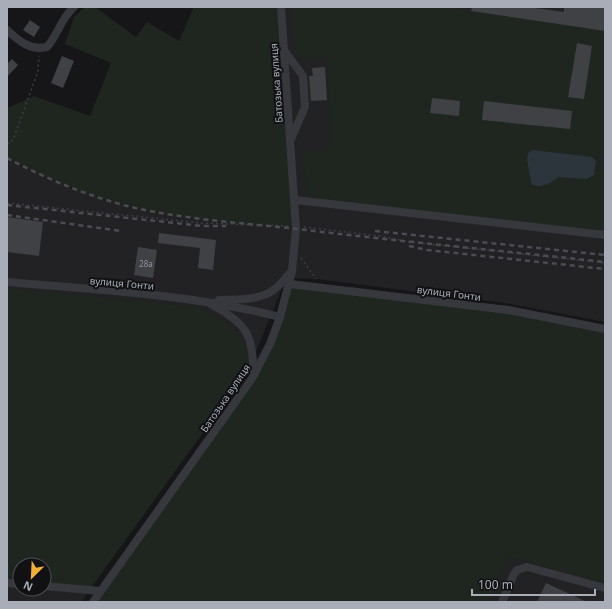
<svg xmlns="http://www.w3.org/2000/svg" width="612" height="609" font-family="'Noto Sans',sans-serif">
<rect width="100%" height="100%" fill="#161618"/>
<g fill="#222225" fill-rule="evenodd">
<path d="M281 7H605V322L506 303 316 279 286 278 257 349 243 377 81 602H7V158L71 188 128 206 206 219 296 227ZM20 565H44V589H20Z"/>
<path d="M507 550 605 573V602H484Z"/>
</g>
<g fill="#1e261f">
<path d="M85 7H95L136 37 147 22 179 41 194 7H281L296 229C236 223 172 219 113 202 76 191 41 176 7 158V108L34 96 90 116 111 63 65 44 74 17Z"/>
<path d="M293 7H446L605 31V235L307 201 303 151H326L330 147 328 59 296 58Z"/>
<path d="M290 284 508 310 605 329V583L509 557 488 602H93L253 377Z"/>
<path d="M7 288 196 307C214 314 234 324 244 343 247 349 248 357 249 364L243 377 89 590 44 586V565H20V584L7 583Z"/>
</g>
<path fill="#2c353c" d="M533 150 592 157 596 161 594 175 586 179 558 177C550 184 542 188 532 185L527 160 528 153Z"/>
<g fill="#404145">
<path d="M472 7H528L564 12V7H605V31L471 11Z"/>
<path d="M30 20 40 27 34 37 23 30Z"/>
<path d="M577 43 592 46 584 99 568 97Z"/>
<path d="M62 56 74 61 63 88 51 83Z"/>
<path d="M12 59 18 65 7 77V64Z"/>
<path d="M325 67 327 100 311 101 309 76H313L312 68Z"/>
<path d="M432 98 460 101 459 116 430 113Z"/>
<path d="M484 101 572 111 570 129 482 120Z"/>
<path d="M7 217 43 222 39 256 7 252Z"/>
<path d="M159 233 216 240 213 270 198 268 200 248 158 243Z"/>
<path d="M138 247 157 250 153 278 134 275Z"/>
<path d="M546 583 587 602H537Z"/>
</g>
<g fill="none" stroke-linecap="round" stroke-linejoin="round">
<g stroke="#3d3f44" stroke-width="1.5" stroke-dasharray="2 3" stroke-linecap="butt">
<path d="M7 144 13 140 38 71 39 56"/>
<path d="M7 203 201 223 288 226"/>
<path d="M304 227 380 236 410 242 605 263"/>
<path d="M301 258 316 279"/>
</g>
<g stroke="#37383d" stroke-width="8">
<path d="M7 30C19 41 30 51 47 47 58 35 61 18 74 7"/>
<path d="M284 50 303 76 305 107 291 139"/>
<path d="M295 200 605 235"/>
<path d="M7 282C98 290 191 294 280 317"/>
<path d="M290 284 508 310 605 329"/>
<path d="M219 300C236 299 257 301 272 291 280 286 286 277 292 271"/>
<path d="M212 305C246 323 254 335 253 374"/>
<path d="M7 583 20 584"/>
<path d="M44 586 100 591"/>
<path d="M93 602 253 377 270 344 280 317 292 271 296 229 281 7"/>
<path d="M502 602 514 574 517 570 527 567 605 588"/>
</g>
<g stroke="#4a4c52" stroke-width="2.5" stroke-dasharray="5 4" stroke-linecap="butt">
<path d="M7 158C45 178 85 195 127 206 185 220 246 223 306 230 405 242 505 251 605 262"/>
<path d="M7 205 203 226H226"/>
<path d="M7 215 121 231"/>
<path d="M375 231 605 255"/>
<path d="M409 246 427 250 605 269"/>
</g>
</g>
<g text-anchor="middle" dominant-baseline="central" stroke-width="4" stroke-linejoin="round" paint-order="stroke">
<g font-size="8" fill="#8e929b">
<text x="146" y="263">28а</text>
</g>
<g font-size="10" fill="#a8adb8" stroke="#111113">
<text transform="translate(276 83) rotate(-94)">Батозька вулиця</text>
<text transform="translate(122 283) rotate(5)">вулиця Гонти</text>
<text transform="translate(449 293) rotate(7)">вулиця Гонти</text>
<text transform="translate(225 398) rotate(-56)">Батозька вулиця</text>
</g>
</g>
<rect width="612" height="609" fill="none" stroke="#a8adb8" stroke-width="16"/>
<g transform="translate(32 577) rotate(204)"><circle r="19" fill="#111113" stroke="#4d4f55"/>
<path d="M0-3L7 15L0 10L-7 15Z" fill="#f2b134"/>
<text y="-6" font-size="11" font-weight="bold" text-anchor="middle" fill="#a8adb8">N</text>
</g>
<path d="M472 589v6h123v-6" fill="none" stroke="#a8adb8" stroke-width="2"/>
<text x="478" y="589" font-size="12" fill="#a8adb8" stroke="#111113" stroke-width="3" paint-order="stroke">100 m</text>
</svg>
